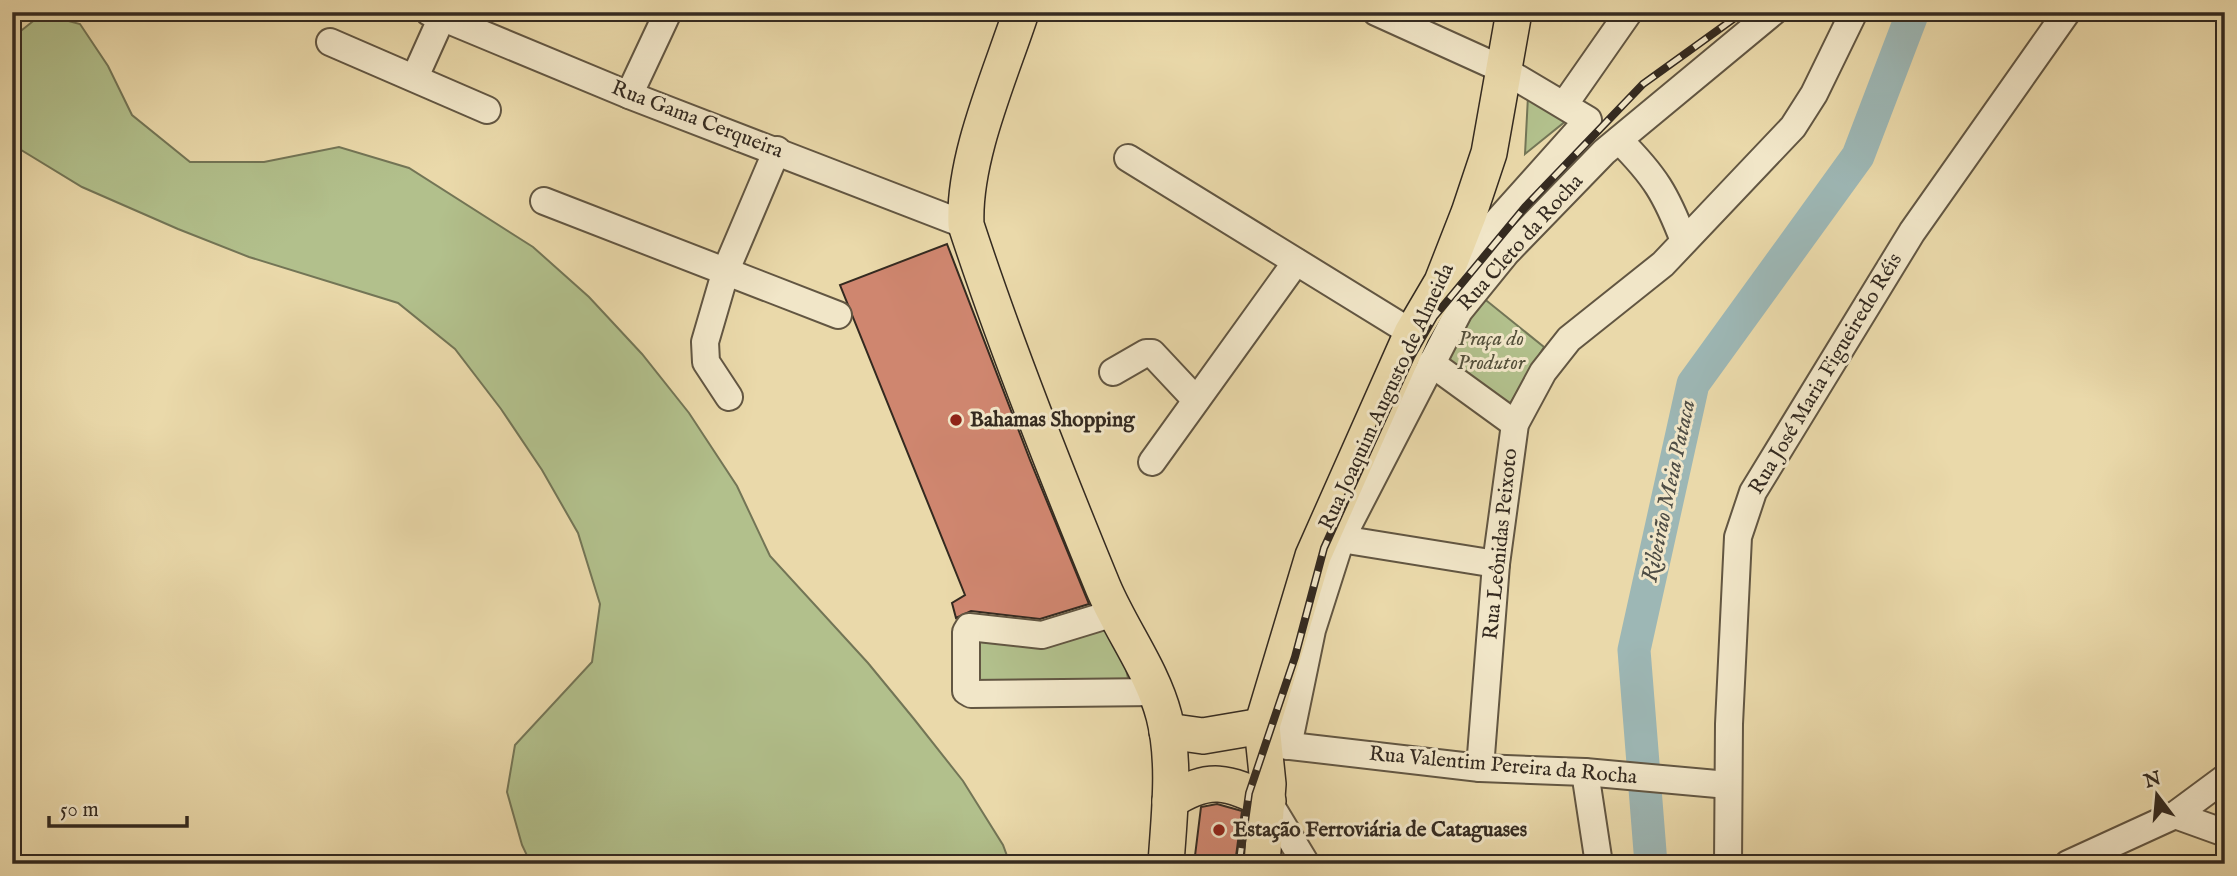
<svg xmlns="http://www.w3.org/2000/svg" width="2237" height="876" font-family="'IM FELL English',serif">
<rect width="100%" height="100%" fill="#ead9aa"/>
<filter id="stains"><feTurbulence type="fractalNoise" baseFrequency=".00286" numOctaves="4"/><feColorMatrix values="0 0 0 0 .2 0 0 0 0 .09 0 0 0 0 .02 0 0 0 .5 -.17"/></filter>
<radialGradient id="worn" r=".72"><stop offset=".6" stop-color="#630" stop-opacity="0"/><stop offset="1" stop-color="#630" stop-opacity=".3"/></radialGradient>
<g fill="#b2c08c" stroke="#737556" stroke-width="2">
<path d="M42 14 80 24 108 66 132 115 190 162H264L339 147 409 168 533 247 589 297 642 354 689 413 737 486 770 556 868 663 914 719 963 781 1003 845 1010 864H531L522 845 507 792 515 745 592 662 600 604 578 533 542 470 501 409 455 349 398 303 249 257 178 229 82 187 13 145 12 38Z"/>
<path d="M1528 96 1567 120 1525 154Z"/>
<path d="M1482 297 1544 347 1508 407 1444 361Z"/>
<path d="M1107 619 1123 657 1130 686 972 683V638Z"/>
</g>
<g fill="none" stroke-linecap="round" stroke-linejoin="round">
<path stroke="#9db7b5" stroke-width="33" d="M1651 864 1634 650 1693 384 1858 156 1913 12"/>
</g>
<g fill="#cf866f" stroke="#342a20" stroke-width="2">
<path d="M947 244 1030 460 1089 604 1040 619 971 611 956 618 952 603 965 595 840 285Z"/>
<path d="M1217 804 1242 811 1235 864H1194L1201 807Z"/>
</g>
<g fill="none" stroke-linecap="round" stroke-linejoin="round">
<defs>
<g id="minor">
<path d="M429 12 629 95 966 225"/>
<path d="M1376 12 1504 70 1588 120 1451 273"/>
<path d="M330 42 487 110"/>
<path d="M415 77 442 17"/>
<path d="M629 95 668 12"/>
<path d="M1564 105 1629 12"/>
<path d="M1619 140C1655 176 1666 194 1684 241"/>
<path d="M1128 158 1412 333"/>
<path d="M544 201 838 315"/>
<path d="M1431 363 1515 424"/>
<path d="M1113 372 1146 353H1152L1196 400"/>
<path d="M729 397 706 362 705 342 726 270 777 150"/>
<path d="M1152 462 1296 262"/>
<path d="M1341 539 1496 564"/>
<path d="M1114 613 1042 635 969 627 966 632V691L971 694 1156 692"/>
<path d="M1273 744 1480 768 1585 772 1728 785"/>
<path d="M1288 746 1312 630 1341 539 1459 311 1506 253 1604 152 1773 12"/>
<path d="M1480 768 1496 564 1515 424 1543 372 1569 339 1663 264 1793 127 1814 94 1854 12"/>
<path d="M1585 772 1599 864"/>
<path d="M1268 801 1306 864"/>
<path d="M2175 815 2225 833"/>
<path d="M1728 864 1729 724 1738 537 1753 492 1912 232 2067 12"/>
<path d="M2068 864 2175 815 2225 778"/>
</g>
<g id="major">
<path d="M1021 12C1000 76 963 158 966 225 1006 347 1054 468 1103 587 1121 630 1152 670 1164 716 1176 763 1169 816 1166 864"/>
<path d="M1167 731 1203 736 1262 726"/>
<path d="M1170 801C1210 775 1227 782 1268 801"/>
<path d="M1262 864 1268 784 1262 726 1313 556 1412 333 1442 282 1469 213 1489 153 1514 12"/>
</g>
</defs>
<use href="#minor" stroke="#625642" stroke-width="30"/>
<use href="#major" stroke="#342a20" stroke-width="38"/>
<use href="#minor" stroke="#f1e6c8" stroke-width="26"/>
<use href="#major" stroke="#ead9aa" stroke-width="35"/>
<defs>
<path id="rail" d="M1239 864 1249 793 1295 657 1324 548 1411 357 1434 317 1525 207 1643 84 1743 12"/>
</defs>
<use href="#rail" stroke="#342a20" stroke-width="8"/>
<use href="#rail" stroke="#f1e6c8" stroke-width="5" stroke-dasharray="16" stroke-linecap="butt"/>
</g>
<g fill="#8f2418" stroke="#f1e6c8" stroke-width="2.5">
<circle cx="956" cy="420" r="7"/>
<circle cx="1219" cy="830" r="7"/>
</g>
<g text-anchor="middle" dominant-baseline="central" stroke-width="6" stroke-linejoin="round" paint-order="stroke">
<g font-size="21" fill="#342a20" stroke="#f1e6c8">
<text transform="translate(697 120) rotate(21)">Rua Gama Cerqueira</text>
<text transform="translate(1521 243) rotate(-48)">Rua Cleto da Rocha</text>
<text transform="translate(1826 374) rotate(-59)">Rua José Maria Figueiredo Réis</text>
<text transform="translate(1387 397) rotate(-65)">Rua Joaquim Augusto de Almeida</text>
<text transform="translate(1501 544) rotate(-84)">Rua Leônidas Peixoto</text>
<text transform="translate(1503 766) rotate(5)">Rua Valentim Pereira da Rocha</text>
</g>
<g font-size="21" font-style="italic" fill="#54503b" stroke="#f1e6c8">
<text x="1491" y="339">Praça do<tspan x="1491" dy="24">Produtor</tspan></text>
</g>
<g font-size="21" font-weight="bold" fill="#342a20" stroke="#f1e6c8" text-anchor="start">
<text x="970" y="420">Bahamas Shopping</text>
<text x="1233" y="830">Estação Ferroviária de Cataguases</text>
</g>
<g font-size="23" font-style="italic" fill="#4e4d45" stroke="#f1e6c8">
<text transform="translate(1669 491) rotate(-78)">Ribeirão Meia Pataca</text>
</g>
</g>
<rect width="2237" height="876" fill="none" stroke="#ead9aa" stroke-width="42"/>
<rect x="14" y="14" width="2209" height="848" fill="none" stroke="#342a20" stroke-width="3.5"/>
<rect x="21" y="21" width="2195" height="834" fill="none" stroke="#342a20" stroke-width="2"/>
<g transform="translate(2157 795) rotate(344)" stroke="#f1e6c8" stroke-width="5" paint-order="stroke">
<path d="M0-5L12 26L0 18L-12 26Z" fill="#342a20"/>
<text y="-10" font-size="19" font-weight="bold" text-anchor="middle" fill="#342a20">N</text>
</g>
<path d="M49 816v10h138v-10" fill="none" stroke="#342a20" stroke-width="3.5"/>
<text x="60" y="816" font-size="21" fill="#342a20" stroke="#f1e6c8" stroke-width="5" paint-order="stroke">50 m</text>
<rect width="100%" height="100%" filter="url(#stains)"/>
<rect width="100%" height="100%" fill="url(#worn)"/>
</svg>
